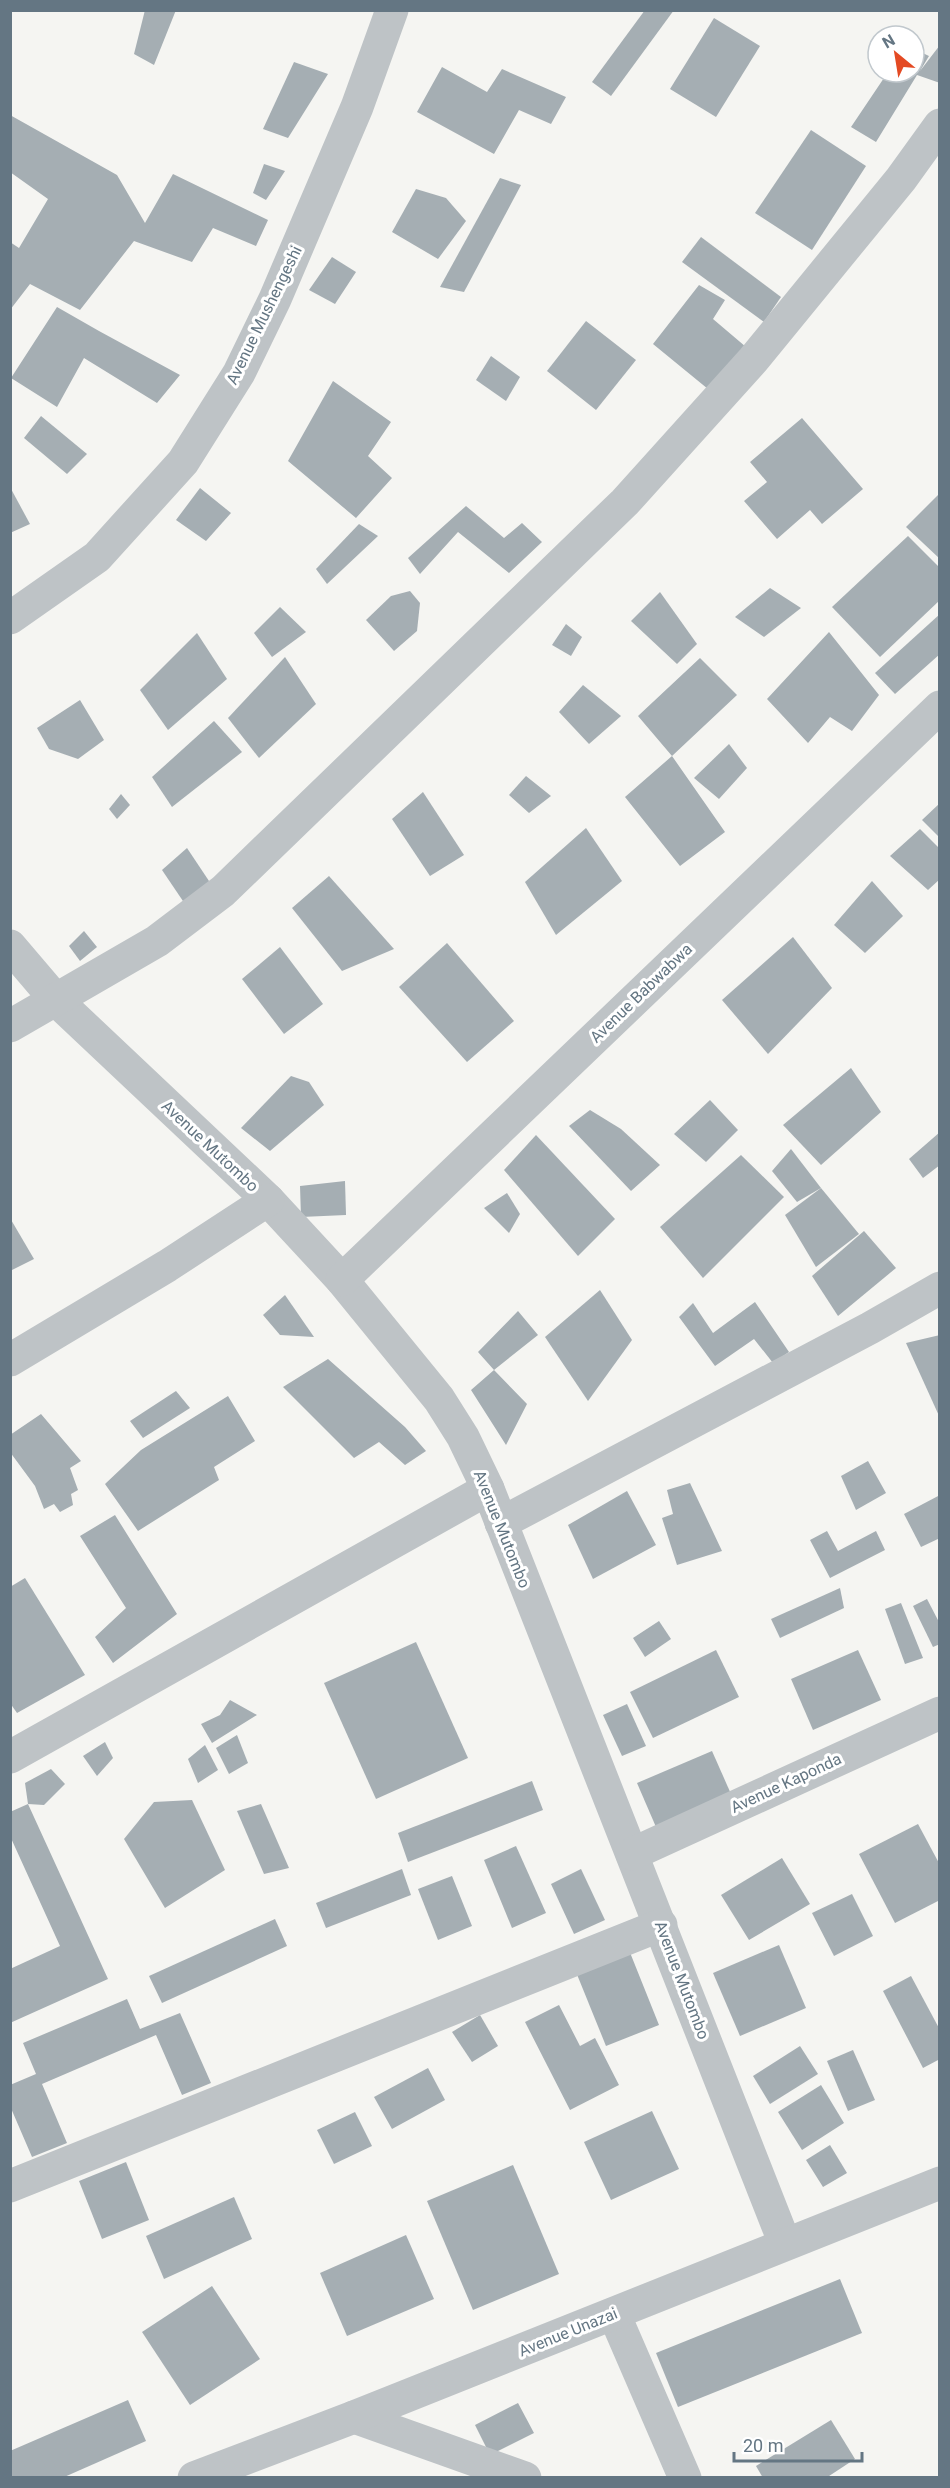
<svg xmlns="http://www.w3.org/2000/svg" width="950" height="2488" font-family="Roboto,sans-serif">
<rect width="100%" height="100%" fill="#f5f5f2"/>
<g fill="#a5aeb3">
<path d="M145 10H176L154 65 134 54Z"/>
<path d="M645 10H674L611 96 592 82Z"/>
<path d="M714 18 760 46 716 117 670 89Z"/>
<path d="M940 45V83L917 75 876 142 851 127 888 72H914V49L929 56 920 71Z"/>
<path d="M294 62 328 74 288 138 263 129Z"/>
<path d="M442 67 487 92 502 69 566 97 551 124 519 110 494 154 417 112Z"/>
<path d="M10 115 117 175 145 223 173 174 268 220 256 246 213 228 192 262 134 241 80 310 30 284 10 310V242L19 248 48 199 10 172Z"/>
<path d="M811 130 866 166 812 250 755 213Z"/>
<path d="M264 164 285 171 266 200 253 193Z"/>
<path d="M500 178 521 185 464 292 440 287Z"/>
<path d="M416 189 446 198 466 221 438 259 392 232Z"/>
<path d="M701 237 781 297 764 322 682 262Z"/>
<path d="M332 257 356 272 335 304 309 290Z"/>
<path d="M699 285 725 300 713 319 746 347 708 389 653 344Z"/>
<path d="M57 307 99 331 180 375 157 403 84 358 57 407 11 378Z"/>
<path d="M586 321 636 360 596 410 547 371Z"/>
<path d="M491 356 520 377 506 401 476 380Z"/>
<path d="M333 381 391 422 368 456 392 478 356 518 288 461Z"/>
<path d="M41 416 87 454 67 474 24 438Z"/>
<path d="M802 418 863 489 822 524 810 510 777 539 744 501 767 482 750 462Z"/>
<path d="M10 487 30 524 10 533Z"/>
<path d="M200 488 231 513 206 541 176 520Z"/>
<path d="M940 493V559L906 527Z"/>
<path d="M466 506 504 538 522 523 542 542 509 573 458 532 420 574 408 558Z"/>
<path d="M359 524 378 536 327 584 316 569Z"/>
<path d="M908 536 940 568V600L880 657 832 607Z"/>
<path d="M770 588 801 608 764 637 735 617Z"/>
<path d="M410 591 420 603 417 631 394 651 366 620 391 596Z"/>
<path d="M660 592 697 644 677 664 631 621Z"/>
<path d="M280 607 306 632 272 657 254 633Z"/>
<path d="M940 614V654L895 694 875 673Z"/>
<path d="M566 624 582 637 571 656 552 645Z"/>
<path d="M829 632 879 695 852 731 830 717 808 743 767 699Z"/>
<path d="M197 633 227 679 168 730 140 690Z"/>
<path d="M285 657 316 704 259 758 228 718Z"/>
<path d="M700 658 737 695 672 756 725 832 680 866 625 797 672 756 638 716Z"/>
<path d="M583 685 621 716 589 744 559 712Z"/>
<path d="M80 700 104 740 78 759 49 749 37 728Z"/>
<path d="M214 721 242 752 172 807 152 777Z"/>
<path d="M729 744 747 768 719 799 694 778Z"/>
<path d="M526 776 551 796 529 813 509 795Z"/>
<path d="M423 792 464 855 430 876 392 819Z"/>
<path d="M121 794 130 805 117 819 109 809Z"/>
<path d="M940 803V838L922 820Z"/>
<path d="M586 828 622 881 556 935 525 882Z"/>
<path d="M920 829 940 849V879L928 890 890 856Z"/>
<path d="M187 848 213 887 187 907 162 870Z"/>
<path d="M329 876 394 949 342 971 292 908Z"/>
<path d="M872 881 903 916 865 953 834 925Z"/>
<path d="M84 931 97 947 80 961 69 946Z"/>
<path d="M793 937 832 988 768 1054 722 1000Z"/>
<path d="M447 943 514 1021 467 1062 399 987Z"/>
<path d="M280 947 323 1004 284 1034 242 979Z"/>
<path d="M851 1068 881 1112 821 1165 783 1125Z"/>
<path d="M291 1076 309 1082 324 1105 270 1151 241 1128Z"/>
<path d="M710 1100 738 1130 706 1162 674 1134Z"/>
<path d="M590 1110 621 1129 660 1165 631 1191 569 1126Z"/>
<path d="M940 1132V1165L923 1178 909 1159Z"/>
<path d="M536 1135 615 1219 578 1256 504 1170Z"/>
<path d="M791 1149 821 1188 797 1202 772 1171Z"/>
<path d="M741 1155 784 1197 703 1278 660 1227Z"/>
<path d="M345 1181 346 1215 301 1217 300 1186Z"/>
<path d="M821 1188 859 1234 816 1267 785 1215Z"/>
<path d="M507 1193 520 1214 509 1233 484 1208Z"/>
<path d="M10 1218 34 1259 10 1271Z"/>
<path d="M864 1231 896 1268 838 1316 812 1276Z"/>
<path d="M600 1290 632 1340 588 1401 545 1337Z"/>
<path d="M285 1295 314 1337 280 1335 263 1315Z"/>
<path d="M755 1302 789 1352 773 1363 754 1339 715 1366 679 1317 693 1303 713 1333Z"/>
<path d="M518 1311 538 1335 494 1370 527 1404 506 1445 471 1390 494 1370 478 1352Z"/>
<path d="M940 1335V1418L906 1343Z"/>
<path d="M328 1359 405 1427 426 1451 405 1465 379 1442 354 1458 283 1387Z"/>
<path d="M176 1391 190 1408 143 1438 130 1421Z"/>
<path d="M228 1396 255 1441 214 1467 219 1480 138 1531 105 1484 141 1450Z"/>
<path d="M41 1414 81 1461 70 1468 78 1490 71 1494 73 1505 60 1512 54 1504 44 1509 35 1486 10 1452V1435Z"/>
<path d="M868 1461 886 1493 856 1510 841 1476Z"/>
<path d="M690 1483 722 1551 677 1565 662 1518 673 1514 667 1490Z"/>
<path d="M627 1491 656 1545 593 1579 568 1525Z"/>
<path d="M940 1495V1538L921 1547 904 1514Z"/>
<path d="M115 1515 177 1614 113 1663 95 1637 126 1608 80 1536Z"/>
<path d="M827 1531 838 1551 876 1531 885 1550 830 1578 810 1540Z"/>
<path d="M25 1578 85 1675 17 1713 10 1703V1587Z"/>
<path d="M840 1588 844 1608 780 1638 771 1619Z"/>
<path d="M927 1599 940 1624V1644L933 1647 913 1606Z"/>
<path d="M901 1603 923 1658 905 1664 885 1609Z"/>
<path d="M659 1621 671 1639 645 1657 633 1638Z"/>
<path d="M416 1642 468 1758 376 1799 324 1683Z"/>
<path d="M716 1650 739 1697 653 1738 630 1692Z"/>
<path d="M858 1650 881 1700 813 1730 791 1679Z"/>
<path d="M230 1700 257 1715 212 1743 201 1724 220 1715Z"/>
<path d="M627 1704 646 1746 622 1756 603 1715Z"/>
<path d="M237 1735 248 1763 229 1774 216 1748Z"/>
<path d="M105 1742 113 1758 97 1776 83 1756Z"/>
<path d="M205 1745 218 1770 198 1783 188 1759Z"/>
<path d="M712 1751 731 1794 656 1827 637 1783Z"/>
<path d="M51 1769 65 1784 44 1805 28 1804 25 1783Z"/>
<path d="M532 1781 543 1810 408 1862 398 1833Z"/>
<path d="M192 1800 225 1870 165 1908 124 1839 154 1802Z"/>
<path d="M28 1804 108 1979 10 2023V1969L60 1946 10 1836V1812Z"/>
<path d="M261 1804 289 1868 264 1874 237 1811Z"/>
<path d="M918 1824 940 1865V1900L895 1923 859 1854Z"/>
<path d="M516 1846 546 1913 512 1928 484 1860Z"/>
<path d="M782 1858 810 1904 749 1940 721 1895Z"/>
<path d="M402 1869 411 1895 326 1928 316 1903Z"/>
<path d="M581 1869 605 1920 574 1934 551 1884Z"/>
<path d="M452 1876 472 1926 438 1940 418 1889Z"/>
<path d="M852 1894 873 1936 834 1956 812 1913Z"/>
<path d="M275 1919 287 1946 162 2003 149 1976Z"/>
<path d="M779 1945 806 2008 740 2036 713 1973Z"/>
<path d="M629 1950 659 2025 606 2046 576 1972Z"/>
<path d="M911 1976 940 2030V2059L923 2068 883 1991Z"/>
<path d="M127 1999 140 2029 180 2013 211 2083 182 2095 156 2035 42 2084 67 2143 32 2157 10 2106V2085L36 2074 23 2043Z"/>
<path d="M559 2005 580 2046 595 2038 619 2085 570 2110 525 2022Z"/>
<path d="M480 2015 498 2046 472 2062 452 2032Z"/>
<path d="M800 2046 818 2074 770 2104 753 2076Z"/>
<path d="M853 2050 875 2100 848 2111 827 2061Z"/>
<path d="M428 2068 445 2100 392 2129 374 2097Z"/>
<path d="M821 2085 844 2123 802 2150 778 2112Z"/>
<path d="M652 2111 679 2169 611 2200 584 2142Z"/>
<path d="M355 2112 372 2146 334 2164 317 2130Z"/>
<path d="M830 2145 847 2173 823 2187 806 2160Z"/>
<path d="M126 2162 149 2220 102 2239 79 2181Z"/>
<path d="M513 2165 559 2274 473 2310 427 2201Z"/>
<path d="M234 2197 252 2239 164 2279 146 2236Z"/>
<path d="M406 2235 434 2299 347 2336 320 2273Z"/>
<path d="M840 2279 862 2333 678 2407 656 2353Z"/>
<path d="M212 2286 260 2359 190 2405 142 2332Z"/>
<path d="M128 2400 146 2441 62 2478H10V2451Z"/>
<path d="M518 2403 534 2433 490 2455 475 2425Z"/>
<path d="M831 2420 855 2459 826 2478H763L756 2466Z"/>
</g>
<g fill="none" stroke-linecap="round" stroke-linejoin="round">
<g stroke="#bec3c6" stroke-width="33">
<path d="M10 618 97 557 183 462 239 373 275 299 357 107 392 10"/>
<path d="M10 946 56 1000 268 1200 342 1280 439 1399 463 1437 488 1489 785 2244"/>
<path d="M10 1026 157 941 223 891 625 502 753 360 901 179 940 125"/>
<path d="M342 1280 940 707"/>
<path d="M10 1360 167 1266 268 1200"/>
<path d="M501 1523 870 1328 940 1288"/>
<path d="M10 1757 488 1489"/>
<path d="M632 1854 940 1713"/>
<path d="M10 2186 661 1925"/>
<path d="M614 2314 685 2478"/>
<path d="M354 2417 525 2478"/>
<path d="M194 2478 354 2417 940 2183"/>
</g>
</g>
<g text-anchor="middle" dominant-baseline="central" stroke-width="6" stroke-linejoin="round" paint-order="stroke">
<g font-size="16" fill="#647683" stroke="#fff">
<text transform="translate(264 315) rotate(-64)">Avenue Mushengeshi</text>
<text transform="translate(641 993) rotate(-44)">Avenue Babwabwa</text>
<text transform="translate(210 1146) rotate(43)">Avenue Mutombo</text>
<text transform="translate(502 1529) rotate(68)">Avenue Mutombo</text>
<text transform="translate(786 1783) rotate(-25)">Avenue Kaponda</text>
<text transform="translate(682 1980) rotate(69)">Avenue Mutombo</text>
<text transform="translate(568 2332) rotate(-22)">Avenue Unazai</text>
</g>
</g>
<rect width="950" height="2488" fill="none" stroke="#647683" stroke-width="24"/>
<g transform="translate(896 54) rotate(330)"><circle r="28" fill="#ffffff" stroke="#c1c8cd" stroke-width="1.5"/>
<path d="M0-4.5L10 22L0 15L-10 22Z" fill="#e44a23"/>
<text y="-9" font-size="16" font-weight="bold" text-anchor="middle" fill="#647683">N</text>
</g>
<path d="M734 2452v9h128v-9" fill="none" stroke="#647683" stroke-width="3"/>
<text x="743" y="2452" font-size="18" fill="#647683" stroke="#ffffff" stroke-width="4.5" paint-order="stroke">20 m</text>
</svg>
